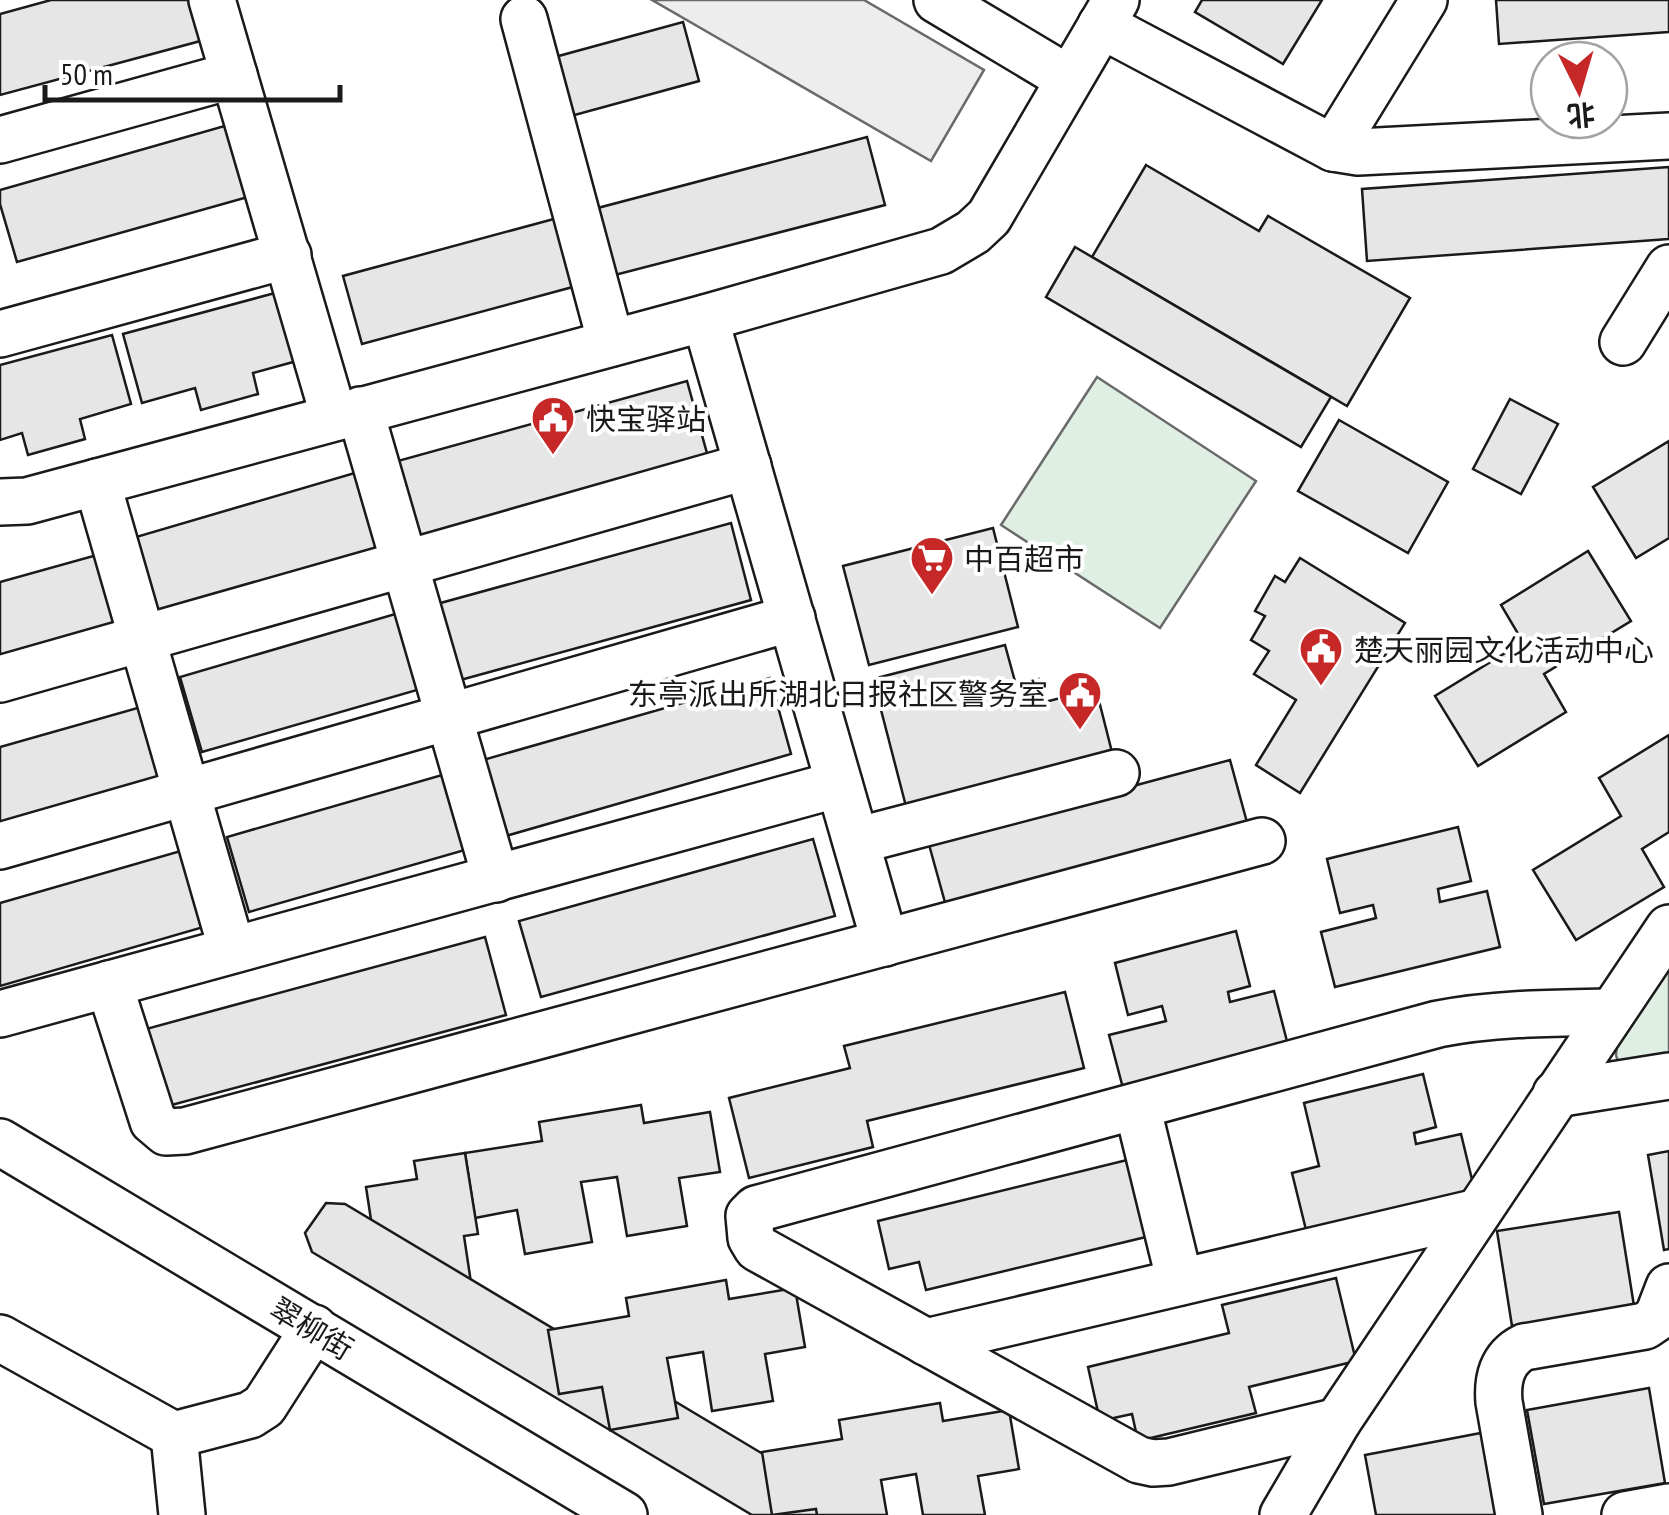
<svg xmlns="http://www.w3.org/2000/svg" width="1669" height="1515" font-family="'PT Sans Narrow','Noto Sans SC',sans-serif">
<rect width="100%" height="100%" fill="#fff"/>
<g fill="#e0efe3" stroke="#6a6a6a" stroke-width="2.5">
<path d="M1097 377 1256 481 1160 628 1001 525Z"/>
<path d="M1669 967V1062H1618L1616 1055 1617 1045Z"/>
</g>
<path fill="#ededed" stroke="#6a6a6a" stroke-width="2.5" d="M652 0H864L984 70 931 161Z"/>
<g fill="#e6e6e6" stroke="#1a1a1a" stroke-width="2.5">
<path d="M51 0H193L204 40 0 95V14Z"/>
<path d="M1202 0H1322L1283 64 1195 12Z"/>
<path d="M1496 0H1669V32L1499 44Z"/>
<path d="M683 22 699 81 571 116 555 57Z"/>
<path d="M235 123 255 195 17 262 0 204V190Z"/>
<path d="M867 137 885 205 611 276 594 209Z"/>
<path d="M1146 165 1259 231 1268 216 1410 298 1347 406 1092 257Z"/>
<path d="M1669 167V239L1367 261 1362 189Z"/>
<path d="M561 217 580 285 362 344 343 276Z"/>
<path d="M1075 247 1331 397 1301 447 1046 297Z"/>
<path d="M286 290 304 359 253 373 258 394 201 410 195 388 142 403 123 334Z"/>
<path d="M112 335 131 404 80 419 85 439 28 455 22 433 0 440V365Z"/>
<path d="M687 381 708 457 415 539 394 462Z"/>
<path d="M1510 399 1558 424 1521 494 1473 469Z"/>
<path d="M1339 420 1448 482 1408 553 1298 491Z"/>
<path d="M1669 441V538L1636 558 1593 487Z"/>
<path d="M358 472 379 548 158 612 136 537Z"/>
<path d="M731 523 751 600 457 681 437 604Z"/>
<path d="M993 528 1018 627 869 665 843 566Z"/>
<path d="M1588 551 1631 621 1544 674 1566 712 1478 766 1435 696 1523 642 1501 605Z"/>
<path d="M104 553 125 631 0 666V582Z"/>
<path d="M1300 558 1405 623 1300 793 1256 765 1296 700 1254 674 1269 651 1251 640 1265 616 1255 611 1275 576 1285 582Z"/>
<path d="M402 612 424 688 202 752 180 677Z"/>
<path d="M1005 645 1016 685 1039 679 1045 702 1096 689 1115 764 909 818 873 679Z"/>
<path d="M770 678 791 754 499 838 476 762Z"/>
<path d="M148 705 171 783 0 831V747Z"/>
<path d="M1669 735V832L1642 849 1664 887 1576 940 1533 870 1621 816 1599 778Z"/>
<path d="M1230 760 1248 826 946 906 928 841Z"/>
<path d="M449 773 472 848 249 912 227 837Z"/>
<path d="M1458 827 1471 881 1438 889 1440 902 1487 891 1500 947 1335 987 1321 932 1376 918 1373 905 1340 913 1327 859Z"/>
<path d="M813 839 835 916 541 997 519 921Z"/>
<path d="M191 848 214 924 0 986V903Z"/>
<path d="M1236 931 1250 986 1228 992 1230 1002 1274 991 1289 1049 1124 1092 1109 1035 1166 1021 1162 1006 1128 1015 1115 963Z"/>
<path d="M485 937 506 1015 168 1106 146 1029Z"/>
<path d="M1065 992 1084 1068 867 1121 873 1147 749 1178 729 1098 850 1068 844 1046Z"/>
<path d="M1423 1074 1436 1127 1414 1133 1416 1144 1461 1134 1475 1192 1307 1234 1292 1173 1319 1166 1304 1103Z"/>
<path d="M641 1105 644 1123 710 1112 720 1172 679 1178 687 1226 627 1236 617 1177 581 1182 592 1242 525 1254 517 1210 475 1218 465 1153 542 1141 539 1122Z"/>
<path d="M1669 1151V1249L1664 1250 1648 1155Z"/>
<path d="M465 1153 478 1234 464 1236 473 1296 407 1306 397 1242 375 1246 366 1187 417 1179 414 1161Z"/>
<path d="M1131 1159 1150 1236 926 1290 919 1262 889 1269 878 1221Z"/>
<path d="M326 1203 345 1204 865 1515H752L312 1252 305 1233Z"/>
<path d="M1619 1212 1634 1306 1512 1326 1497 1231Z"/>
<path d="M1336 1278 1356 1361 1249 1387 1256 1413 1138 1441 1132 1414 1100 1421 1088 1367 1229 1333 1222 1305Z"/>
<path d="M726 1280 729 1299 795 1288 805 1347 765 1354 773 1401 712 1411 703 1352 667 1358 678 1418 610 1430 602 1387 559 1394 548 1330 629 1316 626 1298Z"/>
<path d="M1649 1388 1665 1483 1544 1504 1527 1410Z"/>
<path d="M940 1403 943 1421 1009 1410 1019 1469 978 1476 985 1515H923L916 1474 881 1480 887 1515H817L816 1509 772 1515 762 1452 842 1439 839 1420Z"/>
<path d="M1486 1432 1502 1515H1376L1365 1455Z"/>
</g>
<g fill="none" stroke-linecap="round" stroke-linejoin="round">
<defs>
<g id="minor">
<path d="M212 0 334 417"/>
<path d="M937 0 1069 79"/>
<path d="M524 19 611 343"/>
<path d="M1101 25 1333 148 1358 152 1669 136"/>
<path d="M0 140 234 75"/>
<path d="M1333 148 1424 0"/>
<path d="M705 318 885 943"/>
<path d="M0 334 288 255"/>
<path d="M1623 342 1669 268"/>
<path d="M360 410 496 879"/>
<path d="M97 482 232 950"/>
<path d="M0 502 27 501 705 318 941 251 973 232 989 217 1116 0"/>
<path d="M0 679 748 466"/>
<path d="M856 841 1116 773"/>
<path d="M0 846 792 618"/>
<path d="M109 984 153 1121 166 1132 185 1131 1262 841"/>
<path d="M0 1014 839 784"/>
<path d="M1556 1094 1669 1076"/>
<path d="M1137 1106 1180 1282"/>
<path d="M0 1142 624 1515"/>
<path d="M0 1338 174 1435 250 1415 264 1406 314 1328"/>
<path d="M926 1342 1478 1212"/>
<path d="M1338 1421 1169 1462 1153 1463 1139 1460 757 1248 751 1238 749 1216 756 1209 1438 1024C1495 1013 1554 1013 1612 1012"/>
<path d="M174 1435 182 1515"/>
<path d="M1283 1515 1338 1421 1669 928"/>
<path d="M1519 1515 1499 1402C1497 1379 1502 1358 1524 1347L1645 1326 1657 1318 1669 1287"/>
<path d="M1625 1515 1669 1507"/>
</g>
</defs>
<use href="#minor" stroke="#1a1a1a" stroke-width="50"/>
<use href="#minor" stroke="#fff" stroke-width="45"/>
</g>
<defs>
<symbol id="civic-pin" viewBox="-11 -11 22 30"><path d="M0 17L-7.5 6A9.5 9.5 0 1 1 7.5 6Z" fill="#c62828" stroke="#fff"/><path d="M-.6-6.5H3V-4.5H.6V-3L4-1V1h2V6H-6V1h2V-1L-.6-3ZM-1.2 2.5V6h2.4V2.5Z" fill="#fff"/></symbol>
<symbol id="supermarket-pin" viewBox="-11 -11 22 30"><path d="M0 17L-7.5 6A9.5 9.5 0 1 1 7.5 6Z" fill="#c62828" stroke="#fff"/><path d="M-6-5.5h2.5l.6 2H6L4.5 2H-2.5L-4.4-4H-6ZM-1.5 3.2a1.3 1.3 0 1 0 .1 0ZM3 3.2a1.3 1.3 0 1 0 .1 0Z" fill="#fff"/></symbol>
</defs>
<g fill-rule="evenodd">
<use href="#civic-pin" x="528" y="393" width="50" height="68"/>
<use href="#supermarket-pin" x="907" y="533" width="50" height="68"/>
<use href="#civic-pin" x="1296" y="624" width="50" height="68"/>
<use href="#civic-pin" x="1055" y="668" width="50" height="68"/>
</g>
<g text-anchor="middle" dominant-baseline="central" stroke-width="8" stroke-linejoin="round" paint-order="stroke">
<g font-size="30" fill="#1a1a1a" stroke="#fff" text-anchor="start">
<text x="586" y="418">快宝驿站</text>
<text x="964" y="558">中百超市</text>
<text x="1354" y="649">楚天丽园文化活动中心</text>
<text x="1048" y="693" text-anchor="end">东亭派出所湖北日报社区警务室</text>
</g>
<g font-size="30" fill="#1a1a1a" stroke="#fff">
<text transform="translate(312 1328) rotate(31)">翠柳街</text>
</g>
</g>
<g transform="translate(1579 90) rotate(175)"><circle r="48" fill="#ffffff" stroke="#a3a3a3" stroke-width="2.5"/>
<path d="M0-8L18 38L0 25L-18 38Z" fill="#c62828"/>
<text y="-15" font-size="28" font-weight="bold" text-anchor="middle" fill="#1a1a1a">北</text>
</g>
<path d="M45 85v15h295v-15" fill="none" stroke="#1a1a1a" stroke-width="5"/>
<text x="60" y="85" font-size="30" fill="#1a1a1a" stroke="#ffffff" stroke-width="8" paint-order="stroke">50 m</text>
</svg>
